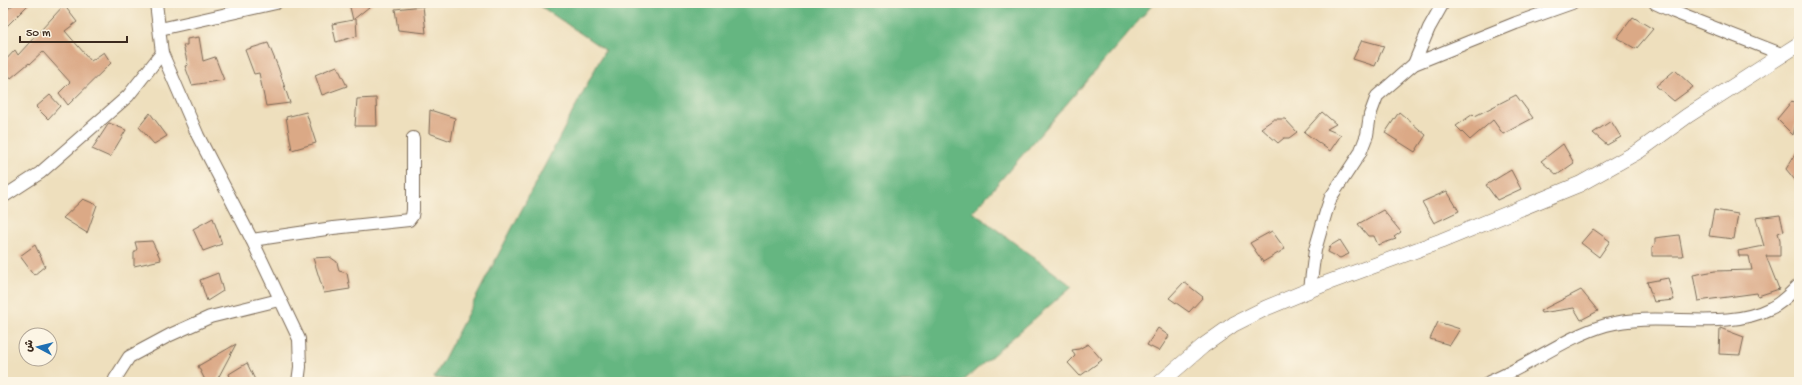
<svg xmlns="http://www.w3.org/2000/svg" width="1802" height="385" font-family="'Gochi Hand','Playpen Sans Arabic',sans-serif">
<rect width="100%" height="100%" fill="#fcf5e5"/>
<filter id="ink" filterUnits="userSpaceOnUse"><feTurbulence type="fractalNoise" baseFrequency=".025" numOctaves="2"/><feDisplacementMap in="SourceGraphic" scale="8" xChannelSelector="R" yChannelSelector="G"/><feConvolveMatrix kernelMatrix="1 2 1 2 8 2 1 2 1" color-interpolation-filters="sRGB"/></filter>
<filter id="wash" filterUnits="userSpaceOnUse"><feTurbulence type="fractalNoise" baseFrequency=".012" numOctaves="4" result="noise"/><feDisplacementMap in="SourceGraphic" scale="16" xChannelSelector="R" yChannelSelector="G"/><feGaussianBlur stdDeviation="0.9" result="paint"/><feColorMatrix in="noise" values="0 0 0 0 0 0 0 0 0 0 0 0 0 0 0 0 0 1.4 0 .05"/><feComposite in="paint" operator="in"/></filter>
<g filter="url(#wash)">
<rect width="100%" height="100%" fill="#eedfbd"/>
<path fill="#65b681" stroke="#507050" d="M536 3H1154L973 212 1072 286 962 382H470L434 378 605 50Z"/>
<g id="blocks">
<g fill="#dba986">
<path d="M15 3H30L3 30V13Z"/>
<path d="M349 3H374L354 19H356L357 36 336 42 332 24 353 20Z"/>
<path d="M64 5 77 22 65 31 91 61 104 52 111 63 68 105 59 93 70 82 43 52 30 64 29 63 11 78 3 68V63L15 50 18 55Z"/>
<path d="M423 6 426 33 398 30 395 9Z"/>
<path d="M1633 17 1653 29 1636 49 1617 38Z"/>
<path d="M199 37 203 61 215 57 224 80 192 85 185 66 188 65 183 45H187V39Z"/>
<path d="M1362 40 1384 46 1375 66 1353 59Z"/>
<path d="M268 43 278 67 290 103 266 106 259 73 254 74 245 50Z"/>
<path d="M337 66 347 86 322 95 315 75Z"/>
<path d="M1675 70 1693 87 1674 101 1656 86Z"/>
<path d="M50 95 60 106 48 119 36 107Z"/>
<path d="M1516 95 1533 118 1503 134 1493 120 1470 140 1456 126 1473 114 1475 116Z"/>
<path d="M376 98 377 126H355L357 99Z"/>
<path d="M1792 101 1799 108V118L1796 123 1793 135 1777 119Z"/>
<path d="M430 110 455 118 451 141 429 133Z"/>
<path d="M306 112 316 143 292 150 286 117Z"/>
<path d="M1322 112 1336 124 1327 129 1341 135 1330 151 1304 132Z"/>
<path d="M1399 112 1426 135 1415 152 1385 133Z"/>
<path d="M150 113 167 136 154 144 139 127Z"/>
<path d="M1274 119H1285L1297 132 1289 138H1284L1278 143 1261 128Z"/>
<path d="M1611 121 1621 137 1607 145 1593 133Z"/>
<path d="M109 123 126 130 110 157 92 149Z"/>
<path d="M1563 144 1574 163 1557 175 1541 161Z"/>
<path d="M1799 148V185L1786 169Z"/>
<path d="M1511 170 1521 189 1497 200 1486 185Z"/>
<path d="M1447 191 1459 211 1434 223 1422 202Z"/>
<path d="M83 199 97 205 87 233 63 218Z"/>
<path d="M1383 210 1401 232 1394 237 1396 239 1378 245 1374 236H1368L1358 224Z"/>
<path d="M1714 210 1738 214 1734 239 1709 236Z"/>
<path d="M1780 215 1784 231 1778 233 1780 240V256H1766L1779 289 1758 296 1757 293 1698 301 1693 275 1715 271 1752 270 1749 256H1739L1738 251 1764 246 1756 218Z"/>
<path d="M213 218 222 244 203 251 193 229Z"/>
<path d="M1593 229 1610 241 1599 257 1581 243Z"/>
<path d="M1272 231 1285 249 1263 262 1250 243Z"/>
<path d="M1679 235 1683 256H1652V247L1655 244V238Z"/>
<path d="M1340 240 1349 254 1340 258 1328 252 1330 246Z"/>
<path d="M152 241 161 260 134 266V253L137 249 135 242Z"/>
<path d="M35 245 45 266 34 275 20 256Z"/>
<path d="M330 257 337 262 339 271 347 273 350 289 324 293 313 258Z"/>
<path d="M218 273 223 291 207 301 200 280Z"/>
<path d="M1668 278 1674 300 1654 302 1647 282Z"/>
<path d="M1184 282 1203 297 1189 312 1169 298Z"/>
<path d="M1581 290 1598 311 1581 320 1574 308 1541 313 1540 311Z"/>
<path d="M1438 322 1460 329 1450 345 1430 339Z"/>
<path d="M1158 328 1169 336 1159 351 1147 345Z"/>
<path d="M1720 328 1744 337 1740 355 1719 354Z"/>
<path d="M236 344 216 382H206L198 366Z"/>
<path d="M1088 344 1102 360 1080 376 1068 363 1075 356 1072 350 1079 349Z"/>
<path d="M247 363 256 382H232L229 374Z"/>
</g>
</g>
</g>
<g filter="url(#ink)">
<use href="#blocks" fill-opacity="0" stroke="#7a6956" stroke-width="1"/>
<g fill="none" stroke-linecap="round" stroke-linejoin="round">
<defs>
<g id="minor">
<path d="M156 3 162 53 198 136 252 240 299 339 300 367 298 382"/>
<path d="M1655 3 1674 12 1784 55"/>
<path d="M160 29 276 3"/>
<path d="M1414 64 1429 28 1443 3"/>
<path d="M3 197 40 173 128 96 162 53"/>
<path d="M252 240 333 228 409 220 412 216 413 210V138"/>
<path d="M1310 289 1315 250 1326 212 1331 197 1360 153 1367 135 1370 115 1377 96 1414 64 1516 23 1572 3"/>
<path d="M115 382V379L129 357 170 335 210 317 279 300"/>
<path d="M1489 382C1529 366 1565 337 1606 325 1660 310 1722 333 1771 308 1782 303 1791 293 1799 285"/>
</g>
<path id="tertiary" d="M1161 382 1203 346 1234 324 1266 308 1324 284 1441 241 1580 184 1639 151 1687 116 1799 44"/>
</defs>
<use href="#minor" stroke="#7a6956" stroke-width="14"/>
<use href="#tertiary" stroke="#7a6956" stroke-width="16"/>
<use href="#minor" stroke="#fff" stroke-width="12"/>
<use href="#tertiary" stroke="#fff" stroke-width="15"/>
</g>
</g>
<rect width="1802" height="385" fill="none" stroke="#fcf5e5" stroke-width="16"/>
<g transform="translate(38 347) rotate(277)"><circle r="19" fill="#fcf5e5" stroke="#afa495"/>
<path d="M0-3L7 15L0 10L-7 15Z" fill="#1f6fb2"/>
<text y="-6" font-size="11" font-weight="bold" text-anchor="middle" fill="#3b2a1e">ش</text>
</g>
<path d="M20 36v6h107v-6" fill="none" stroke="#3b2a1e" stroke-width="2"/>
<text x="26" y="36" font-size="12" fill="#3b2a1e" stroke="#fcf5e5" stroke-width="3" paint-order="stroke">50 m</text>
</svg>
